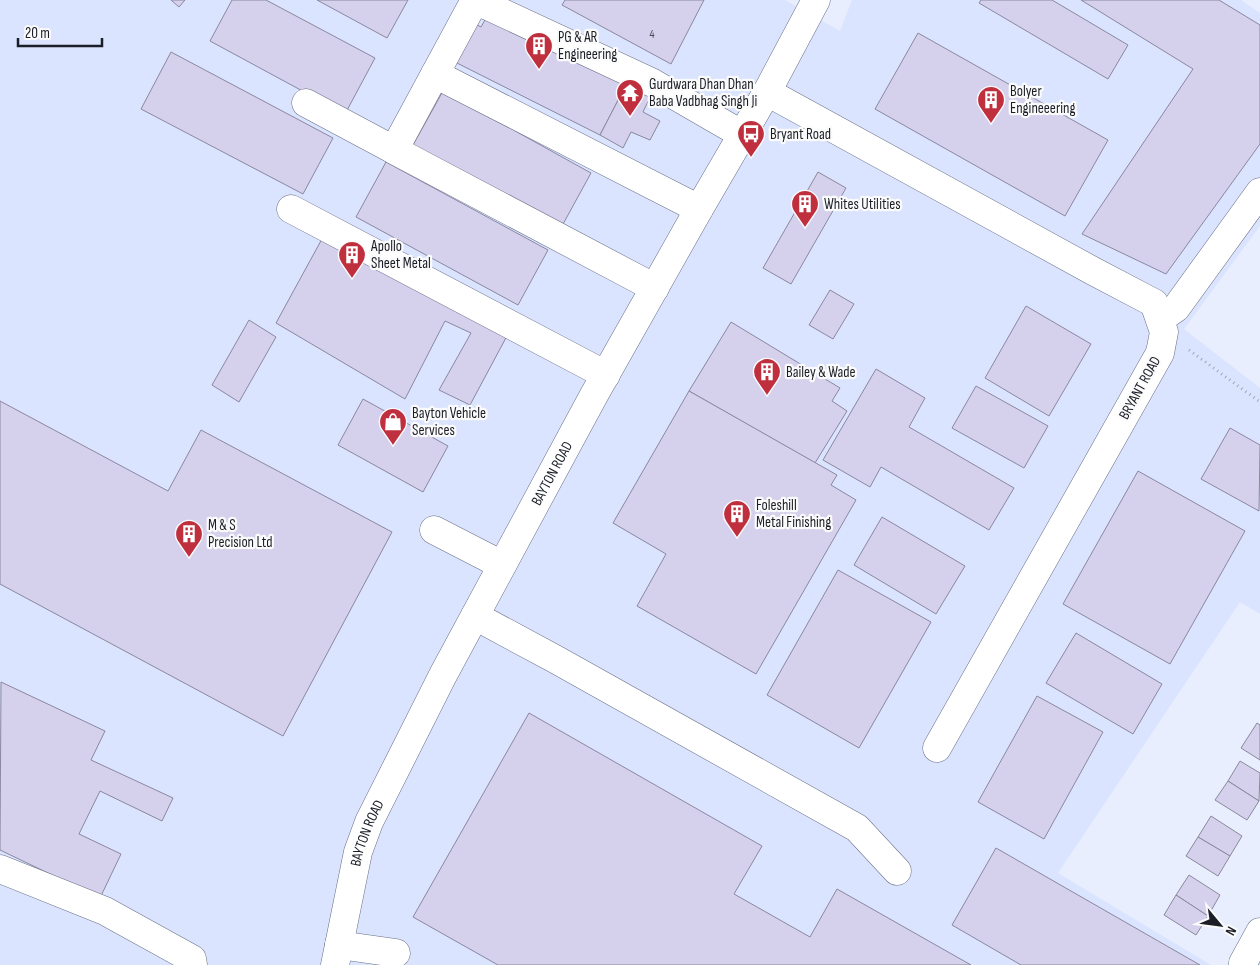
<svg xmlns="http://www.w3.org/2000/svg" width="1260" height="965" font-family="'Sofia Sans Condensed',sans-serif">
<rect width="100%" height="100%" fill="#e8eefe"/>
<path fill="#dbe4ff" d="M0 0H785L840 31 852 0H1241L1260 13V226L1184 329 1260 388V614L1240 602 1058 873 1211 965H0Z"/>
<g fill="#d5d1ec" stroke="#8a879f">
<path d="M171 0H185L179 7Z"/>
<path d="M232 0H266L375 58 345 114 210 41Z"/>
<path d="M317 0H408L387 38Z"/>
<path d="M565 0H704L671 64 562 5Z"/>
<path d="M981 0H1052L1128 45 1108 79 979 3Z"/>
<path d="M1081 0H1219L1260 25V144L1166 274 1082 234 1193 69Z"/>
<path d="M490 11 628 81 600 135 449 59 470 21 481 27Z"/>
<path d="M918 33 1108 140 1065 216 875 109Z"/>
<path d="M171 52 333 138 303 194 141 109Z"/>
<path d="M628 81 652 93 643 112 660 121 650 140 631 132 623 148 600 135Z"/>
<path d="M443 91 591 173 562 226 413 145Z"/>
<path d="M386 162 548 250 518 305 356 217Z"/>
<path d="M818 172 846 188 791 284 763 268Z"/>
<path d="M323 237 508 334 470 405 439 390 471 333 445 321 405 399 276 323Z"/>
<path d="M830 290 854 304 833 339 809 325Z"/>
<path d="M1026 306 1091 344 1049 416 985 378Z"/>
<path d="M249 320 276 337 239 402 212 385Z"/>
<path d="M731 322 840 388 832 401 847 411 815 463 689 391Z"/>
<path d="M876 369 925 398 909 427 1014 488 989 530 881 467 870 487 823 460Z"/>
<path d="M976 386 1048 426 1024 468 952 428Z"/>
<path d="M689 391 837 475 831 485 856 500 756 674 637 606 666 554 613 523Z"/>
<path d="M363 399 448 446 423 492 338 445Z"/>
<path d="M0 401 168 491 201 430 392 532 283 736 0 584Z"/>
<path d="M1230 428 1260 445 1259 511 1201 479Z"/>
<path d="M1138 471 1245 531 1170 664 1063 604Z"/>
<path d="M882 517 965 566 936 614 854 565Z"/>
<path d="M838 570 931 622 859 748 767 695Z"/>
<path d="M1076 633 1162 684 1133 734 1046 683Z"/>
<path d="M1 682 105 731 91 760 173 798 162 821 100 791 79 834 121 854 100 898 0 850Z"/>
<path d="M1037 696 1103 732 1044 839 978 802Z"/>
<path d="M529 713 762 846 734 894 810 937 837 889 971 965H498L413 917Z"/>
<path d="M1257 723 1260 725V760L1241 748Z"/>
<path d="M1240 761 1260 773 1259 801 1228 781Z"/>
<path d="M1228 781 1259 801 1247 820 1215 800Z"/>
<path d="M1211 816 1242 836 1230 856 1198 837Z"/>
<path d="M1198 837 1230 856 1218 876 1186 856Z"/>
<path d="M996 848 1200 965H1021L952 925Z"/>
<path d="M1189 875 1220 895 1208 916 1176 895Z"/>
<path d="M1176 895 1208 916 1196 935 1164 915Z"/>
</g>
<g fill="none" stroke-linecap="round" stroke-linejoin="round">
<defs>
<g id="minor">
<path d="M475 0 394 150 655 288"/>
<path d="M475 0 653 83 743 135"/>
<path d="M435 74 699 209"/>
<path d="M767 92 1093 271 1154 303 1164 332 1160 353 937 748"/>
<path d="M306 103 394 150"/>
<path d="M291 209 606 375"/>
<path d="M1160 319 1176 308 1260 192"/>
<path d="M434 530 502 565"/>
<path d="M475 616 555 659 857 828 897 871"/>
<path d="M0 869 105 911 192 959 193 965"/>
<path d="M339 945 396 953"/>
<path d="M1243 963 1260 932"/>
<path id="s1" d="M335 965 358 852 369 822 443 675 594 395 699 209 767 92 816 0"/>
</g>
</defs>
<use href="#minor" stroke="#697188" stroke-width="29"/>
<path stroke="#a0a5b2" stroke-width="3" stroke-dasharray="1 4" stroke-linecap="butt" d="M1189 350 1260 402"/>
<use href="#minor" stroke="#fff" stroke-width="28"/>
</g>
<defs>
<symbol id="building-pin" viewBox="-11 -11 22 30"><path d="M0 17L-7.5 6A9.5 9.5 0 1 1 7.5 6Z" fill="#bf2f3e" stroke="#fbfbfb"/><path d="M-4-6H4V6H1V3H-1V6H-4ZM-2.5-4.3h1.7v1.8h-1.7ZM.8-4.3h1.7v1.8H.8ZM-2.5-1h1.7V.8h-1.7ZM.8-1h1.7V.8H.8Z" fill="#fff"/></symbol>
<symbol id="temple-pin" viewBox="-11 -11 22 30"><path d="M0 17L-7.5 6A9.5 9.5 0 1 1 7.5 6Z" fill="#bf2f3e" stroke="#fbfbfb"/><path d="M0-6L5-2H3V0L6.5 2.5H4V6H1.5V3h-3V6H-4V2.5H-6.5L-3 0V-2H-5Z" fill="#fff"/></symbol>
<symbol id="bus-pin" viewBox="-11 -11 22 30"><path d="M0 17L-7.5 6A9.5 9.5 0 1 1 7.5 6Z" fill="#bf2f3e" stroke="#fbfbfb"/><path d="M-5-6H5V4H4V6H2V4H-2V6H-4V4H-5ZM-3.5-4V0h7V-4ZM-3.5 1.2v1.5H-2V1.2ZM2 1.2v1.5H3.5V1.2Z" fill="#fff"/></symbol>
<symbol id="shop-pin" viewBox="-11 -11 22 30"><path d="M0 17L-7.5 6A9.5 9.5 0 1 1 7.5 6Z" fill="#bf2f3e" stroke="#fbfbfb"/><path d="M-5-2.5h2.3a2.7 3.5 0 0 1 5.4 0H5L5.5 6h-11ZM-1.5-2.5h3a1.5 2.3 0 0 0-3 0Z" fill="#fff"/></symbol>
</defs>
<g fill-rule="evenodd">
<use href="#building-pin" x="523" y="30" width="32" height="43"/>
<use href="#temple-pin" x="614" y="77" width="32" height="43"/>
<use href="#building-pin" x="975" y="84" width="32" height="43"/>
<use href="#bus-pin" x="735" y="118" width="32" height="43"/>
<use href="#building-pin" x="789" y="188" width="32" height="43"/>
<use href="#building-pin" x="336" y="239" width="32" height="43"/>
<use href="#building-pin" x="751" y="356" width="32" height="43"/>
<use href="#shop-pin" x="377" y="406" width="32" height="43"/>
<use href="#building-pin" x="721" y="498" width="32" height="43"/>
<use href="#building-pin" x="173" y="518" width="32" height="43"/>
</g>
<g text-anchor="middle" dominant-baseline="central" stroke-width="4.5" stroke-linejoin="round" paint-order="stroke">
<g font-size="12" fill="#4a4b58">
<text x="652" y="34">4</text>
</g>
<g font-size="15" fill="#1b1e27" stroke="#fbfbfb" text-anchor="start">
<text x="558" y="37">PG &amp; AR<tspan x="558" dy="17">Engineering</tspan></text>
<text x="649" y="84">Gurdwara Dhan Dhan<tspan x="649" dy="17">Baba Vadbhag Singh Ji</tspan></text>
<text x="1010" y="91">Bolyer<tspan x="1010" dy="17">Engineeering</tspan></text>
<text x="770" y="134">Bryant Road</text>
<text x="824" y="204">Whites Utilities</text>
<text x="371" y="246">Apollo<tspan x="371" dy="17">Sheet Metal</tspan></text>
<text x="786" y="372">Bailey &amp; Wade</text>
<text x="412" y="413">Bayton Vehicle<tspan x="412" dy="17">Services</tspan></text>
<text x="756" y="505">Foleshill<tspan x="756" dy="17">Metal Finishing</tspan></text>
<text x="208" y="525">M &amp; S<tspan x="208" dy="17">Precision Ltd</tspan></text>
</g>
<g font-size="15" fill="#1b1e27" stroke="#fbfbfb">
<text transform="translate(1140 388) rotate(-61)">BRYANT ROAD</text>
<text stroke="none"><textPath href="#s1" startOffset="541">BAYTON ROAD</textPath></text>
<text stroke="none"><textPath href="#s1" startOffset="136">BAYTON ROAD</textPath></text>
</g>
</g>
<g transform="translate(1220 925) rotate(119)" stroke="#fbfbfb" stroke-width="4" paint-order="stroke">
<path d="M0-4L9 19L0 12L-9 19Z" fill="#1b1e27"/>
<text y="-8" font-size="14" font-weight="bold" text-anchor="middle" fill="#1b1e27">N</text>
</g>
<path d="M18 38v8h84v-8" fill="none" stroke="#1b1e27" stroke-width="2.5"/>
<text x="25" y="38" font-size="15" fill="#1b1e27" stroke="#fbfbfb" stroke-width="4" paint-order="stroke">20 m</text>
</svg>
